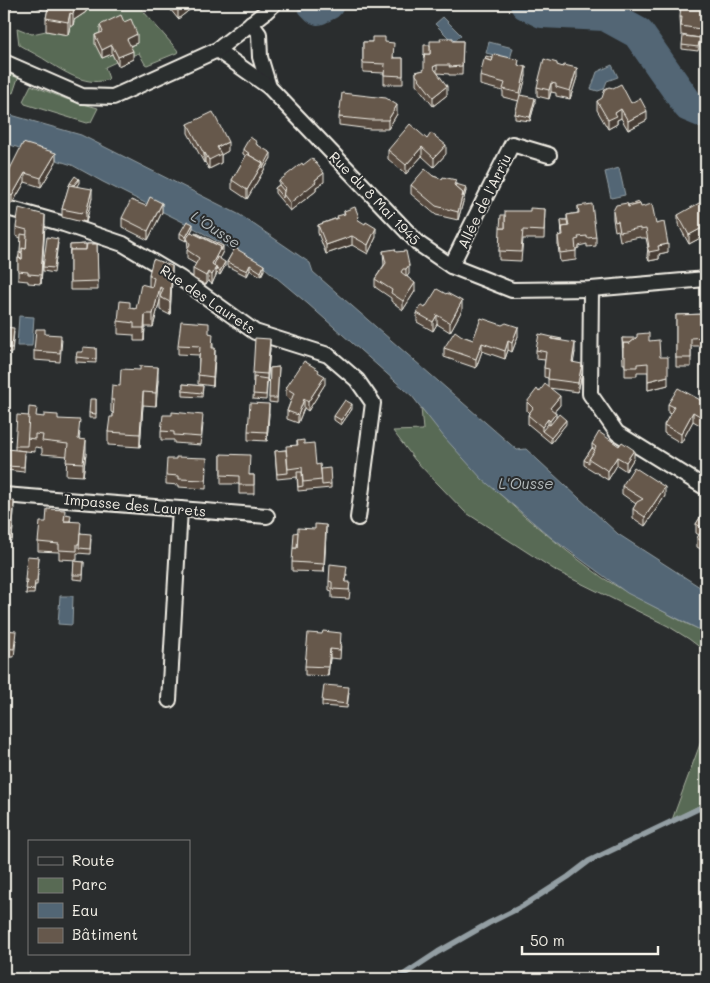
<svg xmlns="http://www.w3.org/2000/svg" width="710" height="983" font-family="Mali,sans-serif">
<rect width="100%" height="100%" fill="#2a2d2e"/>
<filter id="ink" filterUnits="userSpaceOnUse"><feTurbulence type="fractalNoise" baseFrequency=".02" numOctaves="2"/><feDisplacementMap in="SourceGraphic" scale="10" xChannelSelector="R" yChannelSelector="G"/><feConvolveMatrix kernelMatrix="1 2 1 2 8 2 1 2 1" color-interpolation-filters="sRGB"/></filter>
<g filter="url(#ink)">
<g fill="#586a54" stroke="#a6ae9e">
<path d="M81 4H137L179 52 147 65 145 64 139 53 131 56 112 54 116 62 105 67 109 79C88 87 68 74 50 63 40 56 29 51 19 45L17 28 32 34 46 31 68 35 70 26H73L74 20 86 12Z"/>
<path d="M4 72 18 78 13 93 4 91Z"/>
<path d="M31 85 66 99 98 108 91 122 87 123 25 104 23 101Z"/>
<path d="M421 408 493 488 524 516 567 551 603 578 623 590 687 624 706 632V652L689 639 668 626 558 572 465 512 415 460 393 431 423 430Z"/>
<path d="M706 728V802L672 820Z"/>
</g>
<g fill="#526675" stroke="#939ea3">
<path d="M443 17 461 35 453 42 435 24Z"/>
<path d="M489 42 513 48 510 59 486 53Z"/>
<path d="M612 65 618 77 607 81 604 89 598 91 591 89 597 72Z"/>
<path d="M4 113 81 135 240 215 310 263 313 272 517 450 526 449 618 534 706 591V633L627 593 553 539 482 479 444 437 412 396 308 304 265 268 185 223 103 182 72 165 4 143Z"/>
<path d="M619 168 625 195 611 198 605 172Z"/>
<path d="M19 316 34 317 32 346H17Z"/>
<path d="M60 596H73L72 625 58 624Z"/>
</g>
<g fill="none" stroke-linecap="round" stroke-linejoin="round">
<path stroke="#939ea3" stroke-width="5.5" d="M397 979 438 952 489 923 523 906 568 877 589 861 706 805"/>
<g stroke="#526675" stroke-width="32">
<path d="M313 4 318 9 328 4"/>
<path d="M526 4 542 12 605 15 638 33 689 106 706 113"/>
</g>
<defs>
<g id="street">
<path d="M251 23 259 34 260 57 269 87"/>
<path d="M217 50 269 87 419 244 451 266 512 290 591 289 706 279"/>
<path d="M4 62 82 96 113 97 217 50 263 14 274 4"/>
<path d="M4 207 64 224 123 244 180 278 255 332 328 355 357 380 373 403 358 518"/>
<path d="M451 266 512 144 549 155"/>
<path d="M591 289 590 394 617 433 706 488"/>
<path d="M4 495 267 516"/>
<path d="M169 700 180 509"/>
</g>
</defs>
<use href="#street" stroke="#f4f1e8" stroke-width="18"/>
<use href="#street" stroke="#2a2d2e" stroke-width="14"/>
</g>
<g fill="#584c41" stroke="#f4f1e8">
<path d="M4 4H13L9 13 4 11Z"/>
<path d="M34 4H86V12L74 20 73 26H70L68 35 46 31V18L48 8 47 5 42 9 37 7Z"/>
<path d="M166 4H197L178 19Z"/>
<path d="M647 4H662V7Z"/>
<path d="M703 15 700 38 681 35 680 17Z"/>
<path d="M124 22 137 43 130 46 133 59 118 66 112 54 102 58 95 44V35L100 33V25Z"/>
<path d="M453 41H463L462 75H449V74L438 73 447 95 433 106 416 84V72L424 70 430 45Z"/>
<path d="M363 42H385L394 58H403V84H384V73L363 72Z"/>
<path d="M700 43 698 51 682 49V45Z"/>
<path d="M519 65 526 76 521 95 535 103 530 121 515 119V114L519 101 503 97V91L480 85V76Z"/>
<path d="M557 65 577 77 570 99 556 96V93L551 92 549 99 537 96V87Z"/>
<path d="M597 101 631 103 647 120 628 130 621 118 617 120V124L608 129 597 110Z"/>
<path d="M397 114 388 129H370L339 125V117Z"/>
<path d="M188 124 228 151 221 155V163L209 169 205 162 204 163 188 133Z"/>
<path d="M427 139 446 154 434 167 422 156 406 174 388 159V150Z"/>
<path d="M257 145 271 158 247 199 232 189V180L246 156 243 154V149Z"/>
<path d="M56 162 41 187 25 182 12 204 4 200V181Z"/>
<path d="M433 176 456 184 466 191 458 220 436 215 411 194V185Z"/>
<path d="M279 181 324 182 316 187V191L290 211 275 193V188L279 185Z"/>
<path d="M70 183H79L76 186 92 198 86 222 82 221V222L62 217V209Z"/>
<path d="M706 184V197L701 189V185Z"/>
<path d="M628 205 641 207 656 224 668 252 659 254V259L649 261 647 256 648 247 646 238H640V237L620 241 618 230 615 231 613 219V211Z"/>
<path d="M146 206 162 212 148 240 122 227V218Z"/>
<path d="M578 206 596 237V246L587 247V244L579 246V248L576 249V260L560 262 558 245V236L562 235 561 220H567V215L578 213Z"/>
<path d="M545 209 544 239H523L521 261 499 260V251L505 215Z"/>
<path d="M706 210V240L704 236 689 244 678 224V215Z"/>
<path d="M344 211 359 220 376 237 368 254 352 245 326 254 318 233V225L337 218 344 214Z"/>
<path d="M45 224 41 284 28 283V281L18 280V258L20 253 21 238 16 236V227Z"/>
<path d="M193 228 191 232 223 251 219 259 225 266 220 275 217 273 212 284 208 281 206 285 193 278V269L196 264 187 259V250L188 248 187 239 186 241 180 238V233Z"/>
<path d="M58 243 54 273 43 271V267Z"/>
<path d="M86 244H97L98 290H70V245Z"/>
<path d="M235 248 264 270 261 276 250 270 247 276 227 266V262Z"/>
<path d="M383 251 396 252 409 274 407 276 415 291 403 310 391 301V298L375 287V279L384 265Z"/>
<path d="M149 274 172 279 170 315 160 310V300L153 327H145L144 341H134V335L118 334V321L130 308 136 309 149 286Z"/>
<path d="M425 308 462 310 450 332 437 324 433 331 417 322V313Z"/>
<path d="M706 314V346H691V367H676V315Z"/>
<path d="M4 327 14 332 12 353 4 352Z"/>
<path d="M209 333 213 343V348L215 357 213 386 198 384 199 355 178 354V345Z"/>
<path d="M45 334 62 339 60 362 34 360V351Z"/>
<path d="M462 336 473 340 518 336 512 352 508 350 505 359 482 351 476 368 444 357V348Z"/>
<path d="M622 338 649 341 660 357 668 385 648 390V372H637V376H625V364H623Z"/>
<path d="M562 341 575 352 573 362 582 373 578 392 549 388 560 405 555 411 556 417 566 424 551 443 528 424V415L529 413 527 411V402L539 392 548 386V378L544 377V368L545 360 536 359V350Z"/>
<path d="M96 348V363L76 362V357L83 352Z"/>
<path d="M270 348 266 400 253 399 254 382H253V373Z"/>
<path d="M279 367 277 403 269 402 270 368Z"/>
<path d="M4 372 9 381 5 433H4Z"/>
<path d="M158 380 156 406 143 405 140 447 108 445V432L113 417V413L111 412V400L120 386Z"/>
<path d="M183 384 203 386 202 397 183 396Z"/>
<path d="M325 384 308 411 304 408 298 423 287 419V411L291 400 286 397V388Z"/>
<path d="M96 399V418H89V413Z"/>
<path d="M706 403V425L705 428 693 421 681 443 664 433V425L671 414 668 413V404Z"/>
<path d="M352 409 341 425 334 420V416Z"/>
<path d="M269 413 267 441 248 440V431Z"/>
<path d="M29 416 58 419 80 433 79 439 86 453 83 476 66 475 67 456 42 454V448L35 447V452L17 450 25 455 24 472 6 470V466L15 450V446Z"/>
<path d="M203 424 201 445 174 443V440H161V431Z"/>
<path d="M297 441 304 444 316 465 321 469 331 484V488L298 491 297 477 277 479 275 451 286 450 297 445Z"/>
<path d="M592 444 634 458 626 471 617 465 608 480 584 465V460L592 448Z"/>
<path d="M221 454 249 475H254V494H239V484H221Z"/>
<path d="M207 467 206 489 179 487V485L166 484V475Z"/>
<path d="M622 486 665 496 645 526 633 518V509L636 504 622 494Z"/>
<path d="M4 500 14 510 12 540 4 539Z"/>
<path d="M706 508V552L697 547V538L699 535 696 533V524Z"/>
<path d="M65 514 81 533 91 539 90 554 77 553V560L59 559V552L38 551V542L46 522Z"/>
<path d="M326 533 324 572 292 571V562Z"/>
<path d="M39 557 37 585H35L34 594H26L27 584H25V580Z"/>
<path d="M74 561 84 562 83 580 73 579Z"/>
<path d="M347 574 346 582 350 591 349 599 332 598V591L329 590V581Z"/>
<path d="M4 630 16 640 14 657H4Z"/>
<path d="M341 642 340 659 330 658 328 676 305 675V666Z"/>
<path d="M349 692 347 708 322 706V701Z"/>
</g>
<g fill="#473e35" stroke="#f4f1e8">
<path d="M9 4H13L9 13Z"/>
<path d="M42 4H47V5L42 9Z"/>
<path d="M79 4H86V12L74 20 73 26V14L74 7Z"/>
<path d="M181 4H197L178 19V6Z"/>
<path d="M703 7V15L700 38V29Z"/>
<path d="M70 13V26L68 35V22Z"/>
<path d="M137 34V43L127 47V39Z"/>
<path d="M112 45V54L102 58V50Z"/>
<path d="M133 51V59L118 66V57Z"/>
<path d="M437 65V73L433 67Z"/>
<path d="M526 67V76L520 101V93Z"/>
<path d="M577 68V77L570 99V91Z"/>
<path d="M551 83V92L549 99V90Z"/>
<path d="M447 86V95L433 106V97Z"/>
<path d="M535 98V103L530 121V117Z"/>
<path d="M397 105V114L388 129V120Z"/>
<path d="M621 109V118L617 120V124L608 129V120L615 113Z"/>
<path d="M647 111V120L628 130V121Z"/>
<path d="M228 142V151L221 155V163L209 169V160L217 147Z"/>
<path d="M446 145V154L434 167V158Z"/>
<path d="M422 147V156L406 174V165Z"/>
<path d="M56 153V162L41 187V178Z"/>
<path d="M205 153V162L204 163V154Z"/>
<path d="M271 153V158L247 199V190L263 163Z"/>
<path d="M25 173V182L12 204V196Z"/>
<path d="M324 173V182L316 187V191L290 211V203L315 180Z"/>
<path d="M79 179V183L74 190V185Z"/>
<path d="M466 187V191L458 220V212L463 193Z"/>
<path d="M92 189V198L86 222V213Z"/>
<path d="M162 203V212L148 240V231Z"/>
<path d="M45 215V224L41 284V275Z"/>
<path d="M193 224V228L186 241V237Z"/>
<path d="M704 227V236L689 244V235Z"/>
<path d="M376 228V237L368 254V245Z"/>
<path d="M352 236V245L326 254V245Z"/>
<path d="M668 244V252L659 254V259L649 261V252L658 246Z"/>
<path d="M223 246V251L214 269 212 264 221 247Z"/>
<path d="M225 262V266L220 275V271Z"/>
<path d="M250 265V270L247 276V271Z"/>
<path d="M264 265V270L261 276V272Z"/>
<path d="M409 265V274L406 278V269Z"/>
<path d="M172 266V279L170 315V302Z"/>
<path d="M216 267V275L212 284V275Z"/>
<path d="M208 272V281L206 285V276Z"/>
<path d="M415 283V291L403 310V301Z"/>
<path d="M160 287V300L153 327V314Z"/>
<path d="M462 301V310L450 332V323Z"/>
<path d="M145 314V327L144 341V328Z"/>
<path d="M437 315V324L433 331V322Z"/>
<path d="M518 327V336L512 352V343Z"/>
<path d="M270 339V348L267 383V374Z"/>
<path d="M508 341V350L505 359V351Z"/>
<path d="M482 343V351L476 368V359Z"/>
<path d="M575 343V352L572 371V362Z"/>
<path d="M215 348V357L213 386V377Z"/>
<path d="M582 364V373L578 392V383Z"/>
<path d="M158 367V380L156 406V393Z"/>
<path d="M9 372V381L5 433V424Z"/>
<path d="M325 376V384L308 411V402Z"/>
<path d="M668 376V385L648 390V381Z"/>
<path d="M143 392V405L140 447V434Z"/>
<path d="M560 396V405L550 416V408Z"/>
<path d="M304 399V408L298 423V415Z"/>
<path d="M269 404V413L267 441V432Z"/>
<path d="M352 404V409L341 425V420Z"/>
<path d="M693 412V421L681 443V434Z"/>
<path d="M556 413V421L550 429V421Z"/>
<path d="M706 417V425L705 428V419Z"/>
<path d="M548 419V428L542 431V427Z"/>
<path d="M566 420V424L551 443V438Z"/>
<path d="M86 440V453L83 476V463Z"/>
<path d="M634 450V458L626 471V462Z"/>
<path d="M617 457V465L608 480V471Z"/>
<path d="M665 487V496L645 526V517Z"/>
<path d="M14 501V510L12 540V531Z"/>
<path d="M326 525V533L324 572V564Z"/>
<path d="M330 649V658L328 676V667Z"/>
</g>
<g fill="#66584c" stroke="#f4f1e8">
<path d="M49 4H79L74 7 73 14 70 13 68 22 46 18Z"/>
<path d="M681 4 703 7 700 29 681 26 682 17H680Z"/>
<path d="M121 15 124 22 131 19 137 34 127 39 133 51 118 57 112 45 102 50 95 35 103 32 100 25Z"/>
<path d="M683 36 700 38 698 47 682 45Z"/>
<path d="M372 37H385V42L394 43 393 58H403V76L384 75 385 64 363 63V42H372Z"/>
<path d="M440 38H453V41H463L462 66 449 67 450 65H437L433 67 447 86 433 97 416 75V72L424 70V54H430V41H441Z"/>
<path d="M424 45H430V54H424V58Z"/>
<path d="M494 54 519 60 518 65 526 67 520 93 503 89 505 83 480 76 484 59 492 61Z"/>
<path d="M486 56 493 58 492 61 485 59Z"/>
<path d="M544 59 557 63V65L563 67 564 65 577 68 570 91 556 87V84L551 83 549 90 537 87Z"/>
<path d="M621 84 631 103 640 98 647 111 628 121 621 109 615 113 617 116 608 120 597 101 602 98 605 89 609 87 613 88Z"/>
<path d="M342 93 386 98 397 105 388 120H370L339 117Z"/>
<path d="M520 95 535 98 530 117 515 114Z"/>
<path d="M213 112 228 142 217 147 221 154 209 160 205 153 204 154 188 124Z"/>
<path d="M410 124 427 139 431 133 446 145 434 158 422 147 406 165 388 150Z"/>
<path d="M250 137 257 142 256 144 271 153 263 168V163L249 155 250 154 243 149Z"/>
<path d="M23 143 56 153 41 178 25 173 12 196 4 191V181Z"/>
<path d="M247 154 263 163 247 190 232 180Z"/>
<path d="M312 158 324 173 315 180 316 182 290 203 283 194 285 188 279 181 302 163 303 165Z"/>
<path d="M425 169 433 176 442 179 443 177 456 180 454 185 463 193 458 212 436 206 411 185Z"/>
<path d="M75 176 79 179 74 185 70 183Z"/>
<path d="M456 184 466 187 463 197V193L455 186Z"/>
<path d="M706 184V193L701 185Z"/>
<path d="M69 185 92 189 86 213 82 212V213L62 209Z"/>
<path d="M279 185 284 191 283 198 275 188Z"/>
<path d="M150 197 162 203 148 231 122 218 131 200 146 206Z"/>
<path d="M639 202 640 204 628 207V205Z"/>
<path d="M701 202 706 210V231L704 227 689 235 678 215Z"/>
<path d="M627 203 628 207 640 204 641 207 652 204 656 224 664 222 668 244 658 246 659 250 649 252 647 247H649L646 229 640 230V228L620 232 618 221 615 222 613 211 616 205Z"/>
<path d="M592 204 596 237 587 238V236L578 237 579 239 575 240 576 251 560 253 558 236 563 235 562 227 569 226 567 215 579 213 578 206Z"/>
<path d="M355 207 359 217 357 219 365 224 366 222 376 228 368 245 352 236 326 245 318 225 338 218 337 216 345 214 344 211Z"/>
<path d="M19 208 45 215 41 275 28 274V272L18 271V258L22 259V248L26 249 27 230 16 227Z"/>
<path d="M530 208 545 209 544 231 523 230 521 252 499 251 500 228H505V211H530Z"/>
<path d="M501 215H505V228H500Z"/>
<path d="M561 220H567L568 226 562 227V231Z"/>
<path d="M187 221 193 224 186 237 180 233Z"/>
<path d="M191 232 221 247 212 264 216 267 212 275 208 272 206 276 193 269 199 258 187 250 190 244 187 238Z"/>
<path d="M195 232 223 246 221 251V247L195 233Z"/>
<path d="M21 234 27 235 26 249 22 248V252H20Z"/>
<path d="M47 237 58 239 54 268 43 267Z"/>
<path d="M86 244V250H70V254V245Z"/>
<path d="M87 244H97L98 281 70 282V250H86Z"/>
<path d="M235 248 264 265 261 272 250 265 247 271 227 262Z"/>
<path d="M395 249 396 252 406 251 409 265 406 269H403L401 272 415 283 403 301 391 293 392 290 375 279 386 263 383 251Z"/>
<path d="M19 252 22 253V259L19 258Z"/>
<path d="M217 257 225 262 220 271 217 269V271L216 267 214 265Z"/>
<path d="M153 259 172 266 170 302 160 297 163 289 160 287 153 314H145L144 328H134V323L118 321 120 301 130 302V308L136 309 141 284 152 287 154 278 150 276V274H149Z"/>
<path d="M437 289 446 294 447 293 462 301 450 323 437 315 433 322 417 313 421 305 425 308Z"/>
<path d="M706 314V337L691 338V358H676V315Z"/>
<path d="M481 318 502 325 506 323 518 327 512 343 508 341 505 351 482 343 476 359 444 348 455 331 462 336 473 340Z"/>
<path d="M181 321 209 323V333L213 334 212 348H215L213 377 198 375 200 346 178 345Z"/>
<path d="M4 327 14 328 12 348H4Z"/>
<path d="M36 329H45V334L61 335 60 353 34 351Z"/>
<path d="M649 333V341L659 340 660 357H668V376L648 381V363L637 364V367H625V356H623V343H630L637 337V334Z"/>
<path d="M539 334 552 337 551 339 575 343 572 362 582 364 578 383 548 379 549 369 544 368 546 352 536 350Z"/>
<path d="M552 337 562 339 561 340 552 339Z"/>
<path d="M255 338 270 339 267 374 253 373Z"/>
<path d="M622 338H636L630 343H623V348Z"/>
<path d="M83 347 96 348V359L76 357 77 352H83Z"/>
<path d="M304 361 319 370 318 372 325 376 308 402 304 399 298 415 287 411 294 393 286 388Z"/>
<path d="M140 366 158 367 156 393 143 392 140 434 108 432 110 417H113L114 400H111L112 385 120 386 121 369 140 370Z"/>
<path d="M279 367 277 398H269L270 368Z"/>
<path d="M4 372H9L5 424H4Z"/>
<path d="M254 377 267 379 266 395 253 394Z"/>
<path d="M183 384 203 386 202 393 183 391Z"/>
<path d="M545 384 560 396 550 408 556 413 550 421 548 419 542 427 528 415 533 408 527 402 537 389 539 392Z"/>
<path d="M678 388 706 403V417L705 419 693 412 681 434 664 425 674 407 668 404Z"/>
<path d="M90 399H96V414L89 413Z"/>
<path d="M345 400 352 404 341 420 334 416Z"/>
<path d="M250 403 269 404 267 432 248 431Z"/>
<path d="M29 407 37 408 36 416 44 417V414L58 415V419L80 420 78 439 86 440 83 463 66 462 68 444 42 441 43 435 35 434V439L27 438Z"/>
<path d="M172 412 203 415 201 437 174 435V432L161 431 163 415H172Z"/>
<path d="M559 414 566 420 551 438 542 431 548 424 550 425Z"/>
<path d="M17 415 29 416 27 446H15Z"/>
<path d="M599 432 619 446 622 442 634 450 626 462 617 457 608 471 589 459 596 447 592 444Z"/>
<path d="M304 440V444L314 443 316 465 320 464 322 480 303 482 302 467 288 469 286 446 298 445 297 441Z"/>
<path d="M592 448 595 450 589 459V463L584 460Z"/>
<path d="M7 449 25 451 24 467 6 466Z"/>
<path d="M286 450 288 473 277 474 275 451Z"/>
<path d="M221 454 250 455 249 475H254V485H239V476L221 475Z"/>
<path d="M176 457 207 458 206 480 179 479V476L166 475 167 459H176Z"/>
<path d="M634 467 665 487 645 517 633 509 637 502 643 499 622 486Z"/>
<path d="M330 468 331 484 322 485 321 469Z"/>
<path d="M297 472H302L303 486 298 487Z"/>
<path d="M4 500 14 501 12 531 4 530Z"/>
<path d="M706 508V544L697 538 703 528 696 524Z"/>
<path d="M47 509 65 510 64 521 81 522 79 544H77V551L59 550V544L38 542 40 522H46Z"/>
<path d="M65 514 71 515 70 521H64Z"/>
<path d="M315 524 326 525 324 564 292 562 293 548H297L298 528 315 529Z"/>
<path d="M298 532 297 548H293L294 533Z"/>
<path d="M80 533 91 534 90 549 79 548Z"/>
<path d="M27 556 39 557 37 581H35L34 590 26 589 27 580H25Z"/>
<path d="M74 561 84 562 83 575H73Z"/>
<path d="M330 564 347 566 345 582H350L349 590 332 589V582L329 581Z"/>
<path d="M4 630 16 631 14 649 4 648Z"/>
<path d="M323 631 341 633 340 650 330 649 328 667 305 666 308 633 322 634Z"/>
<path d="M324 685 349 687 347 704 322 701Z"/>
</g>
</g>
<g text-anchor="middle" dominant-baseline="central" stroke-width="4" stroke-linejoin="round" paint-order="stroke">
<g font-size="14" fill="#f4f1e8" stroke="#2a2d2e">
<text transform="translate(375 198) rotate(46)">Rue du 8 Mai 1945</text>
<text transform="translate(484 201) rotate(-64)">Allée de l'Arrïu</text>
<text transform="translate(208 299) rotate(34)">Rue des Laurets</text>
<text transform="translate(135 505) rotate(5)">Impasse des Laurets</text>
</g>
<g font-size="15" font-style="italic" fill="#b3b9ba" stroke="#2a2d2e">
<text transform="translate(216 229) rotate(33)">L'Ousse</text>
<text x="526" y="483">L'Ousse</text>
</g>
</g>
<rect width="710" height="983" fill="none" stroke="#2a2d2e" stroke-width="20"/>
<rect x="10" y="10" width="690" height="963" fill="none" stroke="#f4f1e8" stroke-width="2" filter="url(#ink)"/>
<rect x="28" y="840" width="162" height="115" fill="#2a2d2e" stroke="#7b7b78"/>
<rect x="38" y="857" width="25" height="8" fill="#2a2d2e" stroke="#7b7b78"/>
<text x="72" y="866" font-size="15" fill="#f4f1e8">Route</text>
<rect x="38" y="878" width="25" height="15" fill="#586a54" stroke="#7b7b78"/>
<text x="72" y="890" font-size="15" fill="#f4f1e8">Parc</text>
<rect x="38" y="903" width="25" height="15" fill="#526675" stroke="#7b7b78"/>
<text x="72" y="916" font-size="15" fill="#f4f1e8">Eau</text>
<rect x="38" y="928" width="25" height="15" fill="#66584c" stroke="#7b7b78"/>
<text x="72" y="940" font-size="15" fill="#f4f1e8">Bâtiment</text>
<path d="M522 946v8h136v-8" fill="none" stroke="#f4f1e8" stroke-width="2.5"/>
<text x="530" y="946" font-size="15" fill="#f4f1e8" stroke="#2a2d2e" stroke-width="4" paint-order="stroke">50 m</text>
</svg>
